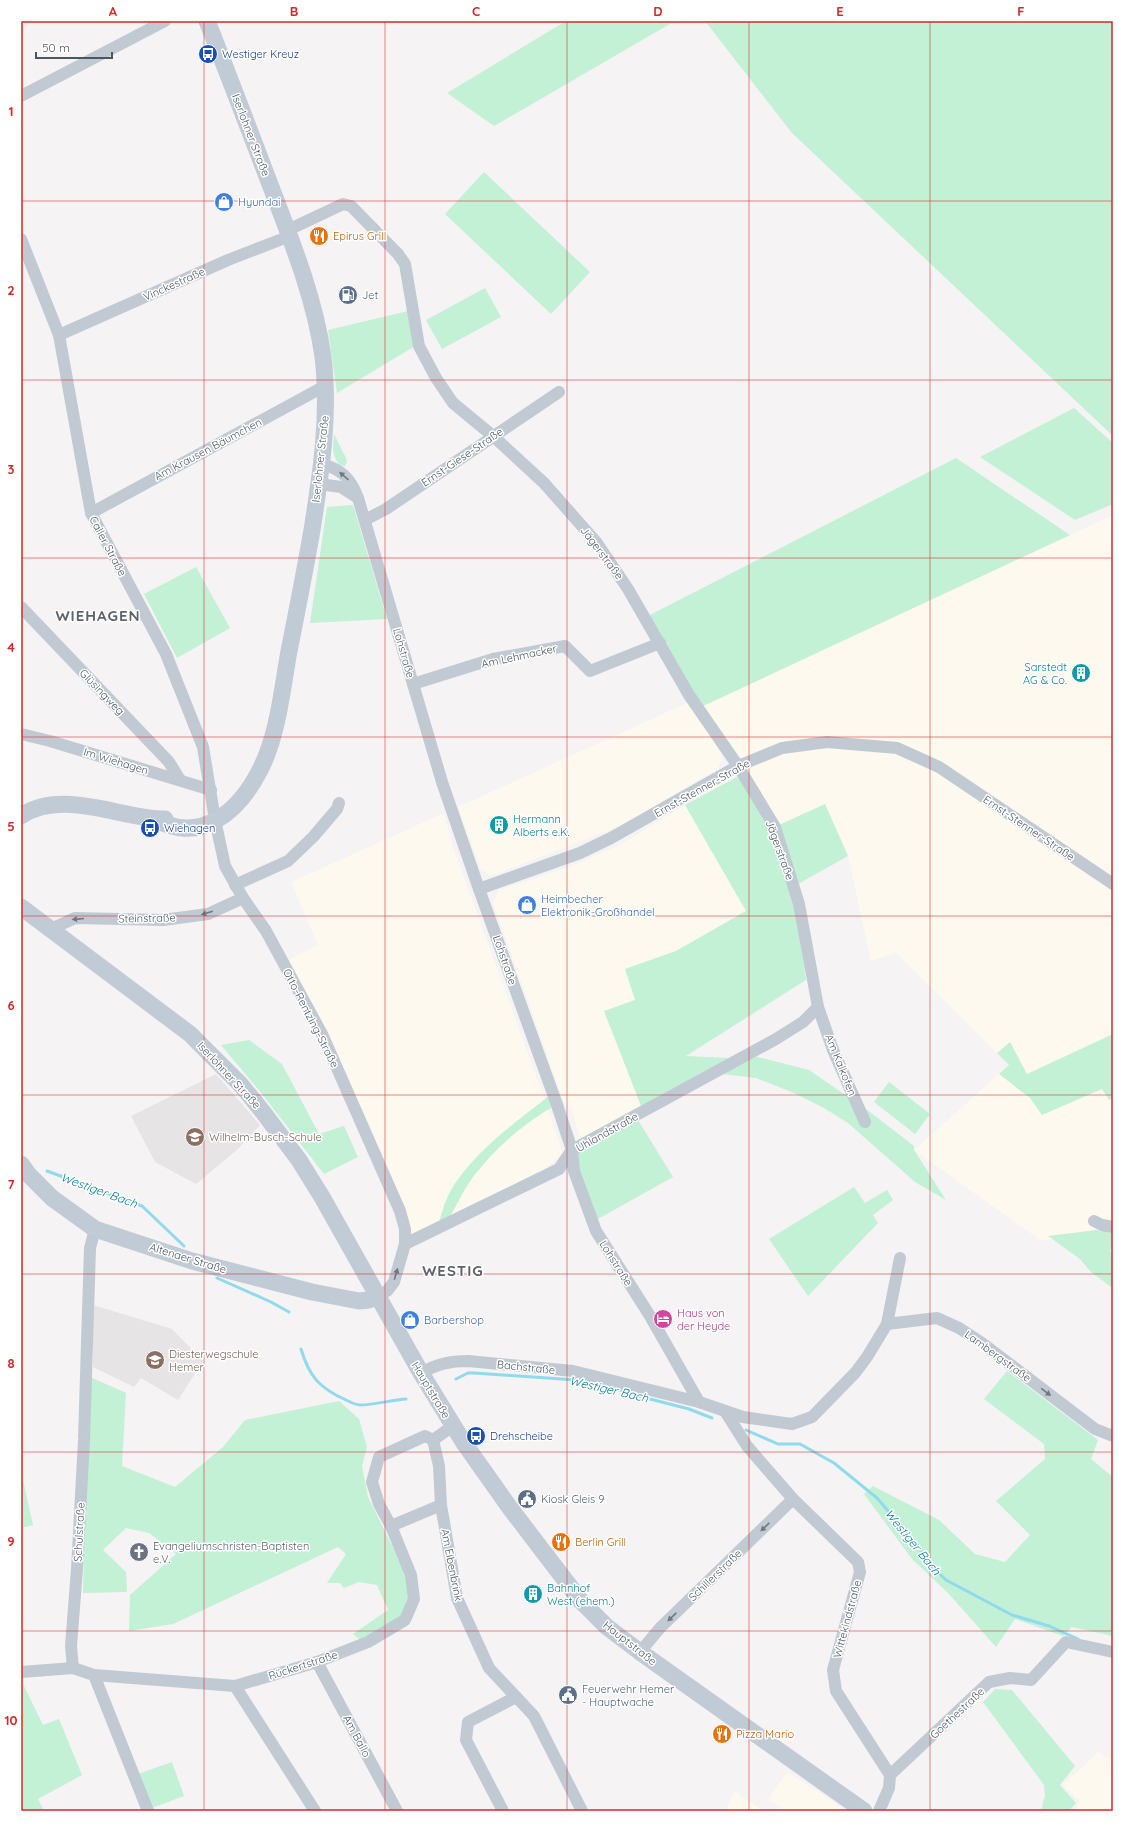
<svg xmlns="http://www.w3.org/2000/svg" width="1134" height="1832" font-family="Quicksand,sans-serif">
<rect width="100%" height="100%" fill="#f5f3f3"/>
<g fill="#fdf9ef">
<path d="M1113 515V1241L1040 1240 914 1150 1009 1065 896 953 871 961 848 856 825 804 779 825 701 707Z"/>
<path d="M689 702 722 756 718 769 620 826 491 876 481 869 458 807Z"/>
<path d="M685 805 746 911 676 951 625 969 636 1000 605 1011 641 1106 584 1139 579 1136 572 1109 565 1105 493 903 499 890 575 865 621 844Z"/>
<path d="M444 813 453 847 541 1089 563 1153 545 1169 412 1234 405 1208 288 960 318 945 291 882Z"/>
<path d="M1098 1751 1113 1762V1811H1075L1078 1807 1079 1800 1062 1785 1086 1764Z"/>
<path d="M787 1772 829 1799 846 1811H786L769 1800 771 1794Z"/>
<path d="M734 1791 762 1810 765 1811H726Z"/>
</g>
<g fill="#e6e4e5">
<path d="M216 1074 260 1125 238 1149 196 1184 155 1162 131 1116Z"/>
<path d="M93 1305 172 1329 203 1361 178 1400 141 1378 134 1387 93 1367Z"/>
</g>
<g fill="#c3f1d5">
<path d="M566 21H675L494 126 447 93Z"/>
<path d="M705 21H1113V436L792 133Z"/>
<path d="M484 172 590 272 551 314 445 214Z"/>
<path d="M485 288 501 317 442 349 426 320Z"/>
<path d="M408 311 415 346 337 393 328 330Z"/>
<path d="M1074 408 1113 443V504L1075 520 980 457Z"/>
<path d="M334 434 346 458 347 462 345 466 340 465C331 455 333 447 334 434Z"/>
<path d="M956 458 1070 535 701 707 648 616Z"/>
<path d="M353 505 387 619 310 623 327 507Z"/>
<path d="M196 567 230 628 177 658 144 594Z"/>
<path d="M737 777 745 785 768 828 790 885 796 907 806 980 686 1056 729 1058 641 1106 604 1011 635 1000 625 969 676 951 746 911 685 805Z"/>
<path d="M825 804 848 856 798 884 779 825Z"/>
<path d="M1113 1034V1098L1109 1100 1102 1089 1042 1115 1030 1098 999 1074 1009 1065 997 1053 1010 1042 1027 1074Z"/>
<path d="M249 1040 282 1064 319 1134 344 1126 358 1157 324 1174 262 1094 221 1045Z"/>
<path d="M754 1056 809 1070 870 1112 914 1146V1150L946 1200 915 1182 848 1123 824 1108 794 1093 756 1078 722 1074Z"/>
<path d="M889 1082 930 1114 915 1134 874 1102Z"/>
<path d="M549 1096 554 1106C523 1124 495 1148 473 1177 463 1191 455 1208 447 1223L438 1225C441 1216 443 1207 447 1198 467 1157 513 1124 549 1096Z"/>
<path d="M638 1120 673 1177 596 1220 579 1171 577 1153Z"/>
<path d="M854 1187 865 1203 887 1190 893 1200 873 1215 878 1223 808 1296 769 1239Z"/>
<path d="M1096 1230 1113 1232V1249H1110L1113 1261V1286L1111 1287 1091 1272 1080 1259 1048 1236Z"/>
<path d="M1007 1371 1098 1440 1091 1459 1113 1477V1636L1072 1627 1063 1636 1015 1619 996 1647 948 1593 912 1559 864 1494 873 1486 939 1520 975 1554 1005 1562 1030 1535 996 1501 1045 1459 1044 1444 984 1399Z"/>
<path d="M88 1376 126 1393 122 1466 175 1487 223 1447 245 1420 339 1401 359 1419 367 1447 362 1466 368 1497 407 1576 411 1600 403 1616 362 1641 353 1634 388 1610 377 1585 359 1582 344 1588 340 1583H327L346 1554 338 1547 173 1624 129 1631 130 1595 176 1554 149 1533 126 1528 103 1550 126 1572 127 1592 83 1593Z"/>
<path d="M21 1480H23L33 1525 21 1528Z"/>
<path d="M21 1680 43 1725 59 1719 82 1775 38 1799 44 1811H21Z"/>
<path d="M995 1689 1012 1690 1075 1766 1060 1785 1076 1803 1069 1811H1041L1045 1795 1044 1785 983 1702Z"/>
<path d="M172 1762 184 1796 152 1808 138 1774Z"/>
</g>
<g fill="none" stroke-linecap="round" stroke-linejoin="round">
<g stroke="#90daee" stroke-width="3">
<path d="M47 1171 142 1206 184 1246"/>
<path d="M217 1278 271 1302 289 1312"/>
<path d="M301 1349C309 1376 319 1388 346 1400 350 1402 356 1405 360 1405 375 1405 391 1400 406 1399"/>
<path d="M456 1379 468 1373H474L590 1381"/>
<path d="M597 1383 642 1397 689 1409 712 1418"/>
<path d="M746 1430 778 1444H800L834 1463 877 1498 918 1546 928 1563 946 1580 1012 1615 1049 1626 1078 1639"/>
</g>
<g stroke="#c1cad2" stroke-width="12">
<path d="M21 96 165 21"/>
<path d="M288 230 343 204 351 206 398 254 405 264 419 346 436 378 453 403 493 436 544 483 597 543 628 589 689 695 738 766 775 827 799 904 818 1007 833 1050 865 1122"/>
<path d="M21 239 59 335 91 513 166 654 203 747 215 820 225 866 243 898 266 931 322 1034 400 1211 405 1229V1244L394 1282 387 1291 377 1296"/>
<path d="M59 335 228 260 290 236"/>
<path d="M321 464C342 469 351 479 358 498L442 782 479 889 556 1102 572 1150 574 1171 596 1231 650 1316 699 1402"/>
<path d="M319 484 341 487 358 498"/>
<path d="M91 513 325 386"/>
<path d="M365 520 386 509 559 392"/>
<path d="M21 607 169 762 180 780"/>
<path d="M413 684 493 659 565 646 590 671 660 643"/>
<path d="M21 734 50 741 211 790"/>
<path d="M235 885 288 861 313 837 337 809 339 803"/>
<path d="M479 889 580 853 611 838 738 766 782 748 827 742 897 748 939 767 1113 884"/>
<path d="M51 929 75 918 163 920 208 914 243 898"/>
<path d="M1094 1221 1102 1225 1113 1227"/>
<path d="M405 1244 559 1169 572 1150 776 1039 803 1022 818 1007"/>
<path d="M887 1324 937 1318 959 1328 982 1343 1095 1429 1113 1436"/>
<path d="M421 1373C437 1364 450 1361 468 1361L573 1371 699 1402 743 1417 792 1424 812 1417 855 1373 867 1357 887 1324 900 1258"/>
<path d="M725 1411 747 1446 793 1499 858 1562 860 1572 833 1670 836 1691 890 1775 889 1788 879 1811"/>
<path d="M453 1426 433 1440 439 1466 441 1505 457 1598 489 1668 534 1716 582 1811"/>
<path d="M391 1526 441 1505"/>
<path d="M640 1652 660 1628 793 1499"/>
<path d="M317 1662 397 1811"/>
<path d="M73 1668 71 1646 77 1569 84 1440 90 1248 95 1229"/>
<path d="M21 1672 73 1668 94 1675 235 1686 317 1662 368 1642 405 1620 414 1599 411 1575 391 1526 379 1504 372 1482 379 1457 425 1436 433 1440"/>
<path d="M94 1675 148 1811"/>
<path d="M235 1686 315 1811"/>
<path d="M890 1775 989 1682 1010 1678 1031 1680 1066 1642 1113 1652"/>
<path d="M503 1811 466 1740 468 1722 516 1697"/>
</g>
<g stroke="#c1cbd6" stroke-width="17">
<path d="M21 816C62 788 121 819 165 819"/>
<path d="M155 819C201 845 239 811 260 770 278 735 282 690 289 651 297 611 305 570 312 530 321 473 330 415 323 357 315 299 292 242 271 187 250 132 229 76 207 21"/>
<path d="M21 907 190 1034 241 1085 263 1112 299 1160 322 1197 421 1373 464 1443 510 1508 581 1601 607 1627 640 1652 864 1811"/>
<path d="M21 1164 29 1175 52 1198 95 1229 192 1261 312 1292 359 1301 369 1300 377 1296"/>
</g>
</g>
<defs><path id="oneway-solid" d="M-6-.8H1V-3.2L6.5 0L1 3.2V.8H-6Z"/></defs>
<g fill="#6e7983">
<use href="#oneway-solid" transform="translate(344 476) rotate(-139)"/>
<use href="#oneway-solid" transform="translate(207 913) rotate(164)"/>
<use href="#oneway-solid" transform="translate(78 919) rotate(175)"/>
<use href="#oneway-solid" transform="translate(396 1274) rotate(-74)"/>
<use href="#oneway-solid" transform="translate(1046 1392) rotate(37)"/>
<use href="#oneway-solid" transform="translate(765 1527) rotate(136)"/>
<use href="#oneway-solid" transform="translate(672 1617) rotate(136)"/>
</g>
<path fill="none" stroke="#d62828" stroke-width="1" stroke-opacity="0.55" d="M204 21V1811M385 21V1811M567 21V1811M749 21V1811M930 21V1811M21 201H1113M21 380H1113M21 558H1113M21 737H1113M21 916H1113M21 1095H1113M21 1274H1113M21 1452H1113M21 1631H1113"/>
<defs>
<symbol id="bus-disc" viewBox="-11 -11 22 22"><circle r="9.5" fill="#1a4fb4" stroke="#fff"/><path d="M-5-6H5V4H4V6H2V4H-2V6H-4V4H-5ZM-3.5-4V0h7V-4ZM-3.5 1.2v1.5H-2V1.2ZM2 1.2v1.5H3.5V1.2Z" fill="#fff"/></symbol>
<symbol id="shop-disc" viewBox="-11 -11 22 22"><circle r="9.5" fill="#3f7fe0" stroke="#fff"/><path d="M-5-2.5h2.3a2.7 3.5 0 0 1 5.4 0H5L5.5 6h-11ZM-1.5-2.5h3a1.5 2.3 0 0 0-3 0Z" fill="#fff"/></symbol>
<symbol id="restaurant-disc" viewBox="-11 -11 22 22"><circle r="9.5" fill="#e8710a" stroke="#fff"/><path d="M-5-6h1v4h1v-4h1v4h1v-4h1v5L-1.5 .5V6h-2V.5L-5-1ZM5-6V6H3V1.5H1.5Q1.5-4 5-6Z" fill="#fff"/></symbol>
<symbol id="fuel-disc" viewBox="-11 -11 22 22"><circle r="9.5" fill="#5c6f8a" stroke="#fff"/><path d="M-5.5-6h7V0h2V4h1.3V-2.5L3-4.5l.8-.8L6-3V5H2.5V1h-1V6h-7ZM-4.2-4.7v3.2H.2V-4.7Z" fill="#fff"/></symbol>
<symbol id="building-disc" viewBox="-11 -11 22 22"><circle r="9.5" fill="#0f9aa8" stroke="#fff"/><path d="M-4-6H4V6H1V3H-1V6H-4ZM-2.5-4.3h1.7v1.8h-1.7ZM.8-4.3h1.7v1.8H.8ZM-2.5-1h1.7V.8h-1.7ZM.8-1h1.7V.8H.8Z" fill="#fff"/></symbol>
<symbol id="school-disc" viewBox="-11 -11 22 22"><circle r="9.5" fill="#8d6e63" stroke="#fff"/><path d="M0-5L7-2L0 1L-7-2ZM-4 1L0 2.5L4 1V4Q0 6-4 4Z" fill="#fff"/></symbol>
<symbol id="hotel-disc" viewBox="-11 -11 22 22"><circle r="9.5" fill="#d1479c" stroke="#fff"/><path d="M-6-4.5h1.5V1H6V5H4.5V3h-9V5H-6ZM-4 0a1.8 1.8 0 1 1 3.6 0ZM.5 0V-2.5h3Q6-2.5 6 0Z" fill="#fff"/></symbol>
<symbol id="civic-disc" viewBox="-11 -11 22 22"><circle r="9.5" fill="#5c6f8a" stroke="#fff"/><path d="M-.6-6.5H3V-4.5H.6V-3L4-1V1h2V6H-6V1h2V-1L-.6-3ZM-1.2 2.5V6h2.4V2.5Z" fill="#fff"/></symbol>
<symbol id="church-disc" viewBox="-11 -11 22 22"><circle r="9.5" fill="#6b7280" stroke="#fff"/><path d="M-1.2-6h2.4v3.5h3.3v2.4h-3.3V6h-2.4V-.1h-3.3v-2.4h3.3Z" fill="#fff"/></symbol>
</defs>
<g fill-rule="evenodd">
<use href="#bus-disc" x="197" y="43" width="22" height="22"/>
<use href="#shop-disc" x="213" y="191" width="22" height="22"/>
<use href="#restaurant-disc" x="308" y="225" width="22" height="22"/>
<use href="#fuel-disc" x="337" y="284" width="22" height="22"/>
<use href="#building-disc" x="1070" y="662" width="22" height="22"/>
<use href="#building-disc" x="488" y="814" width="22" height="22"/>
<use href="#bus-disc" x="139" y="817" width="22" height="22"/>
<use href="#shop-disc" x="516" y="894" width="22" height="22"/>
<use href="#school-disc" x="184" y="1126" width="22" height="22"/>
<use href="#hotel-disc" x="652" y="1308" width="22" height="22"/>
<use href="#shop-disc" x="399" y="1309" width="22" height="22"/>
<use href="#school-disc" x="144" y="1349" width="22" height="22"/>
<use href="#bus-disc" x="465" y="1425" width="22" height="22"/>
<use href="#civic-disc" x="516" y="1488" width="22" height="22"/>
<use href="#restaurant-disc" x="550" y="1531" width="22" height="22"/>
<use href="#church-disc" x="128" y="1541" width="22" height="22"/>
<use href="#building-disc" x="522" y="1583" width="22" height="22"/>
<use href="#civic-disc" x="557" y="1684" width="22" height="22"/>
<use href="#restaurant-disc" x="711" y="1723" width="22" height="22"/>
</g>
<g text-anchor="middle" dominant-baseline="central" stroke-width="3" stroke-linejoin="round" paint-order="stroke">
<g font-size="11" fill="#164399" stroke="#fff" text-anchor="start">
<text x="222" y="54">Westiger Kreuz</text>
<text x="164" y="828">Wiehagen</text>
<text x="490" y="1436">Drehscheibe</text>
</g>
<g font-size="11" fill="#4a5661" stroke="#fff">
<text transform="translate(251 135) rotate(69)">Iserlohner Straße</text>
<text transform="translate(174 284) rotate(-24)">Vinckestraße</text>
<text transform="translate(208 449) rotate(-28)">Am Krausen Bäumchen</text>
<text transform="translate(462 457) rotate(-34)">Ernst-Giese-Straße</text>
<text transform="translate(320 459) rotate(-84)">Iserlohner Straße</text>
<text transform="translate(108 546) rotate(62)">Caller Straße</text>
<text transform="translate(602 553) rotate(53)">Jägerstraße</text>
<text transform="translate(404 653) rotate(74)">Lohstraße</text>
<text transform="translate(519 656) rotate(-12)">Am Lehmacker</text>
<text transform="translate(102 692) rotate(46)">Glüsingweg</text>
<text transform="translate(116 761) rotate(17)">Im Wiehagen</text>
<text transform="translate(702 788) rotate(-29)">Ernst-Stenner-Straße</text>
<text transform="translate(1029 828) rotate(34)">Ernst-Stenner-Straße</text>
<text transform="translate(780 850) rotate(70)">Jägerstraße</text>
<text transform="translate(147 918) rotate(-1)">Steinstraße</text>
<text transform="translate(505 960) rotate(71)">Lohstraße</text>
<text transform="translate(311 1018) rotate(63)">Otto-Rentzing-Straße</text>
<text transform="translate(841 1065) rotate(68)">Am Kalkofen</text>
<text transform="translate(229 1075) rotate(47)">Iserlohner Straße</text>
<text transform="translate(607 1132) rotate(-29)">Uhlandstraße</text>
<text transform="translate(188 1258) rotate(17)">Altenaer Straße</text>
<text transform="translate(616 1263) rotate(58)">Lohstraße</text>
<text transform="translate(998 1356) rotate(36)">Lambergstraße</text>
<text transform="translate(526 1367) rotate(6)">Bachstraße</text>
<text transform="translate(431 1390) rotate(59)">Hauptstraße</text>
<text transform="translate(79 1532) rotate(-87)">Schulstraße</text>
<text transform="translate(452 1565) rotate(79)">Am Eibenbrink</text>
<text transform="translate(715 1575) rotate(-44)">Schillerstraße</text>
<text transform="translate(847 1619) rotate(-75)">Wittekindstraße</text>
<text transform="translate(630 1643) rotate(38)">Hauptstraße</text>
<text transform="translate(303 1665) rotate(-18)">Rückertstraße</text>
<text transform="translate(957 1713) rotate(-43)">Goethestraße</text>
<text transform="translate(357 1736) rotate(62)">Am Ballo</text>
</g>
<g font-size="11" fill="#366cbe" stroke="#fff" text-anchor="start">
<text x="238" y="202">Hyundai</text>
<text x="541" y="899">Heimbecher<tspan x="541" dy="13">Elektronik-Großhandel</tspan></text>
<text x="424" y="1320">Barbershop</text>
</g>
<g font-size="11" fill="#c56008" stroke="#fff" text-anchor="start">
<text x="333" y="236">Epirus Grill</text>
<text x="575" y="1542">Berlin Grill</text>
<text x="736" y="1734">Pizza Mario</text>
</g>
<g font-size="11" fill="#4e5e75" stroke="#fff" text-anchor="start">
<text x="362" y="295">Jet</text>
<text x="541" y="1499">Kiosk Gleis 9</text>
<text x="582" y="1689">Feuerwehr Hemer<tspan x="582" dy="13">- Hauptwache</tspan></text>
</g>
<g font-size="11" fill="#0d838f" stroke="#fff" text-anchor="start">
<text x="1067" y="667" text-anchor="end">Sarstedt<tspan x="1067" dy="13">AG &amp; Co.</tspan></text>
<text x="513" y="819">Hermann<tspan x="513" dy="13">Alberts e.K.</tspan></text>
<text x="547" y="1588">Bahnhof<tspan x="547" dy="13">West (ehem.)</tspan></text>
</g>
<g font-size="11" fill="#785e54" stroke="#fff" text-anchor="start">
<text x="209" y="1137">Wilhelm-Busch-Schule</text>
<text x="169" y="1354">Diesterwegschule<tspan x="169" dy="13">Hemer</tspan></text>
</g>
<g font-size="11" fill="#b23c85" stroke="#fff" text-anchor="start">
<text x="677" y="1313">Haus von<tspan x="677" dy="13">der Heyde</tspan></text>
</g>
<g font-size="11" fill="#5b616d" stroke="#fff" text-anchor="start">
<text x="153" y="1546">Evangeliumschristen-Baptisten<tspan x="153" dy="13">e.V.</tspan></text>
</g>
<g font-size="12" font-style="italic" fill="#0c7c9b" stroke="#fff">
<text transform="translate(99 1190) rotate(20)">Westiger Bach</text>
<text transform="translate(609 1389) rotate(13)">Westiger Bach</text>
<text transform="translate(913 1542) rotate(51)">Westiger Bach</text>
</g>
<g font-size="15" font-weight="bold" letter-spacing="1" fill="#5f6368" stroke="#fff">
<text x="98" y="615">WIEHAGEN</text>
<text x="453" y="1270">WESTIG</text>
</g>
</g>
<rect width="1134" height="1832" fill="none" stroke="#ffffff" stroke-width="44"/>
<path d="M36 52v6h76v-6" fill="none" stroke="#4a5661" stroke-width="2"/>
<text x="42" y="52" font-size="12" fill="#4a5661" stroke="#ffffff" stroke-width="3" paint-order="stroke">50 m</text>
<rect x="22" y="22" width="1090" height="1788" fill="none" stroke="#d62828" stroke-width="1.5"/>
<g font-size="13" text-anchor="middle" font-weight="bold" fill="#d62828">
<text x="113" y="16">A</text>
<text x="294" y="16">B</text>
<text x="476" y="16">C</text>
<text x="658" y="16">D</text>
<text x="840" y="16">E</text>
<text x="1021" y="16">F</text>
<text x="11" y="116">1</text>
<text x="11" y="295">2</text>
<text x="11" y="474">3</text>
<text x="11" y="652">4</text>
<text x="11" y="831">5</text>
<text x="11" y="1010">6</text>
<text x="11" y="1189">7</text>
<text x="11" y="1368">8</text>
<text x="11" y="1546">9</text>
<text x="11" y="1725">10</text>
</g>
</svg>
